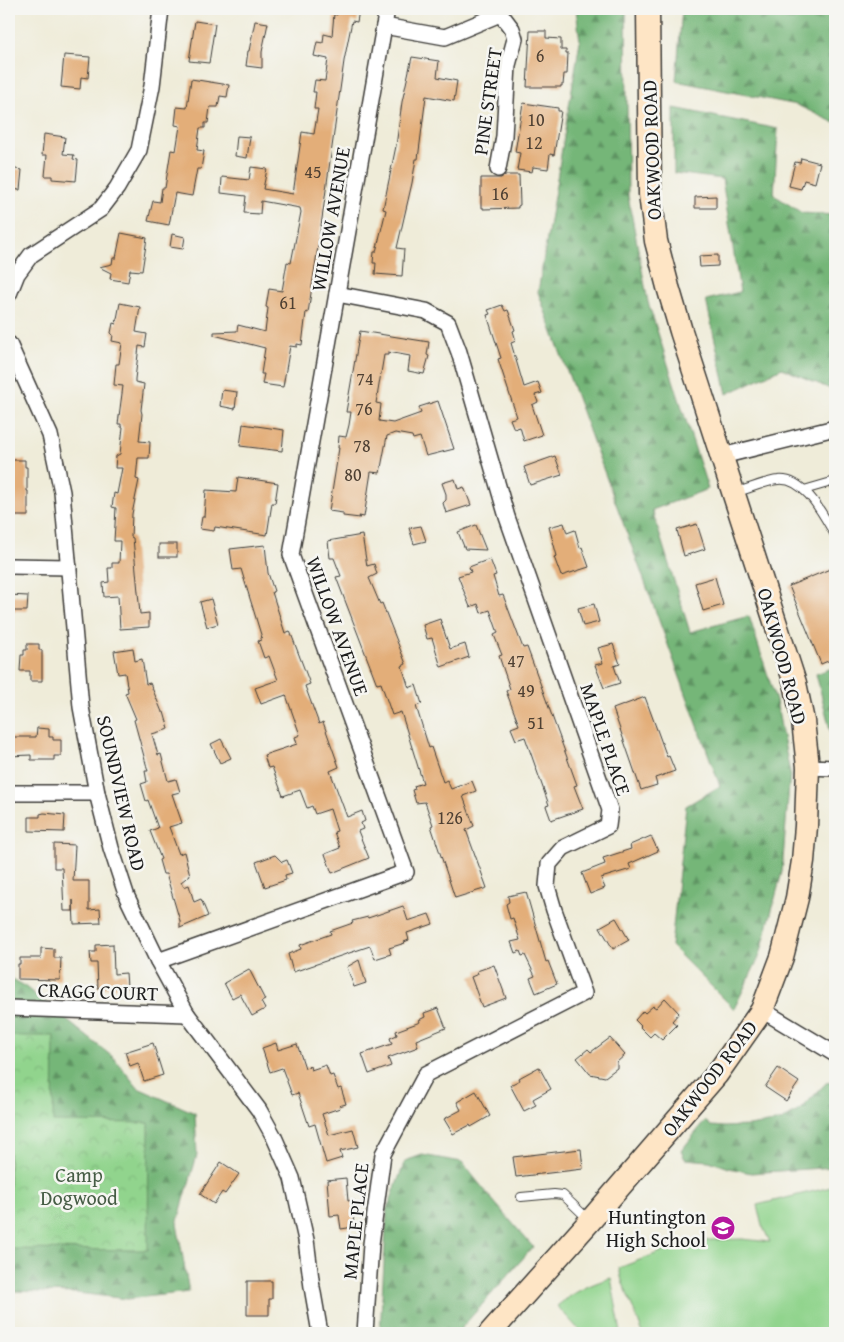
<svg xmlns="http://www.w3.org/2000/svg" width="844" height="1342" font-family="'Gentium Book Plus',serif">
<defs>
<pattern id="forest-firs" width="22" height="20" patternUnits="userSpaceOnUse" patternTransform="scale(1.25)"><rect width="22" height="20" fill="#74b678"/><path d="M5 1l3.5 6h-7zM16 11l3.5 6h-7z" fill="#5e9362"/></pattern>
<pattern id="park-crowns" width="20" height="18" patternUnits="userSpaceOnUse" patternTransform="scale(1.25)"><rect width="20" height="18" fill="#91d48d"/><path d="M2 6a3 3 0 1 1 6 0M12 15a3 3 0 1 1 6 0" fill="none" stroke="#7cb579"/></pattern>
</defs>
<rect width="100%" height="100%" fill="#f6f6f2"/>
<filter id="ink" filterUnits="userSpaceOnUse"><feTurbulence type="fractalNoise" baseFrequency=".02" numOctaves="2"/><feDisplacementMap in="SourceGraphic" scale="10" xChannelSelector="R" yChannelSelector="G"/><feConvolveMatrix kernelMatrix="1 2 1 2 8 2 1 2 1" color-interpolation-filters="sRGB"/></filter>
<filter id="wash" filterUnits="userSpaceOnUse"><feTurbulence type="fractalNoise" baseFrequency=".0096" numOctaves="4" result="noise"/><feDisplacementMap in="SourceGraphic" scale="20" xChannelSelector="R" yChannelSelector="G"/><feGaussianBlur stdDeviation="1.12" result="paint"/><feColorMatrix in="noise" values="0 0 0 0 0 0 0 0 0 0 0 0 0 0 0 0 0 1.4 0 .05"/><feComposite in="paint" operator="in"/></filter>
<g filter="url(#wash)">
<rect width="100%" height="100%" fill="#efecd9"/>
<g fill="#91d48d" stroke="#567854">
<path d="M835 1186V1333H643L622 1281 619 1268 673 1247 711 1240 742 1239 770 1242 762 1225 757 1205Z"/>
<path d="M611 1278 621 1333H582L557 1306C574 1292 590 1284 611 1278Z"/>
</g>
<g fill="url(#forest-firs)" stroke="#48694a">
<path d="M576 9H626L628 196 648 302 708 489 652 510 690 632 749 616 776 701 790 773 782 872 760 955 734 1009 671 946 686 806 720 786 538 292 580 41Z"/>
<path d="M682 9H835V123L797 105 676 81Z"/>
<path d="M674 108 778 129 774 195 802 213 835 215V391L782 368 727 394 706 300 740 292 722 179 674 173Z"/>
<path d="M835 667V749L816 674Z"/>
<path d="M9 977 23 985 114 1058 138 1088 195 1113 197 1155 177 1224 189 1292 127 1299 77 1293 9 1291Z"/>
<path d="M835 1079V1167L751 1173 729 1168 709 1161 685 1159 681 1151 705 1121 711 1126 724 1127 749 1126 781 1121 801 1109 826 1083Z"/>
<path d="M422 1155 462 1162 490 1197 533 1247 457 1333H380L387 1210 405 1161Z"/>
</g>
<path fill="url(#park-crowns)" stroke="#567854" d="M9 1036H54L53 1122 149 1123 148 1250 9 1249Z"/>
<g id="blocks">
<g fill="#e3ae79">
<path d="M338 9 359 10 357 22 352 21 344 61 320 233 308 313 306 312 302 345 297 344V347L290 346 283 387 262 384 264 374H261L265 348 214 335V332L237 331 238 325 265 332 268 308 266 307 269 289 282 291 287 262 291 263 301 212 300 208 261 201 260 214 244 213 246 196 221 193 222 177 249 180 251 167 267 169 263 189 293 194 302 132 314 134 318 109H314L316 92H313L315 80 325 81 328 59 314 56 317 42 323 43 324 34 332 36 334 14 337 15Z"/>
<path d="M195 21 215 24 209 63 189 61Z"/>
<path d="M255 21 268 23 262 52V68L246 66 248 51H249Z"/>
<path d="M530 31H546V38L561 39V50H566V53H568L567 74H564L563 85H561V87H527Z"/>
<path d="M64 55 90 57 88 78 81 77 80 89 61 87Z"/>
<path d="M412 57 439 61 437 77 457 81 454 101 426 96 418 159H416L412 183 397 248 404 249 402 276 375 274 376 263H373L374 252H376L386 210 383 209 396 146 402 102Z"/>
<path d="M191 79 229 85 227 97 220 96 218 107H210L208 123H205V128H200L197 150 204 151 201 169H197L192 196 175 193 169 225 148 221 153 201 160 202 162 188H165L171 150 176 151 180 126 175 125 177 107 187 108Z"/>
<path d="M523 103 558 108V111H561L554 155 550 154 548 169 533 167 532 172 517 170 520 153 515 152Z"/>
<path d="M44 134 65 137 63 154 74 155 73 159 78 160 76 181 52 179V176H45L47 155H42Z"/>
<path d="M237 136 250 137 247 158 235 156Z"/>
<path d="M801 158 820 163 815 183 804 180 801 189 789 186 795 162 800 163Z"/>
<path d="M9 168 22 170 20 190 9 189Z"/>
<path d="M505 175H519L520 205 518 206V208L483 209V207H481V178H501Z"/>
<path d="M716 196V208H695V197Z"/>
<path d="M121 233 147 238 142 271 130 270 128 282 110 279 111 273 99 267 112 264 113 258H116Z"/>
<path d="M172 234 185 237 183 249 170 247Z"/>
<path d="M718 255V266L700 267 699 256Z"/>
<path d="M120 303 140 307 136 332 147 334 145 347 139 346 135 379V382L144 384 141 410 142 414 139 441 150 442 149 458H138L136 479 139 480 132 514 131 537 133 538 140 614 149 613V627L120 629 118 596 104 597 103 583 109 582 108 568H112V563H119L120 541H114L116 508 112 507 114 493 117 494 122 468H115L116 456 120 454 123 427H121V424H118L123 386 114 385 116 364H119L122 343 112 341 113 335 111 333 113 323 116 324Z"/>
<path d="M502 305 505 311 508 310 515 330 513 331 516 341 511 343 524 387 538 382 542 393 535 395 538 402 532 405 542 435 524 441 520 427 514 429 510 419 517 417 498 359 501 358 487 315 490 314 488 310Z"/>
<path d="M360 331 429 342 427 355 429 356 424 374 408 371 410 356 388 352V355H384L376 403 381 404 379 421 393 423 421 413 419 407 438 401 454 449 426 456 420 437 413 439 412 436 395 433 387 436 380 473 371 472 364 517 359 516 360 518 343 516V513L329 511 339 448H338L339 436 346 437 349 425 351 412H346Z"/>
<path d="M222 390 237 392 235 409 220 406Z"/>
<path d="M243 424 284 430 282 451 240 446Z"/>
<path d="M555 456 562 475 530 485 524 467Z"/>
<path d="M9 460H25V467H27V491H28V516H9Z"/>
<path d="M238 477 278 483 275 503H272L267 535 215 527 214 531 200 529 202 517H204L206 490 236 492Z"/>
<path d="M455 479 458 489 464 487 471 505 446 513 443 503 446 500V494L442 483Z"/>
<path d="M564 523 567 533 575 530 580 548 582 547 589 567 561 576 554 557 557 556 549 527Z"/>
<path d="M697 524 705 549 684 556 677 530Z"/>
<path d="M476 525 486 550 465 549 458 532Z"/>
<path d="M421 526 426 541 414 544 409 528Z"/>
<path d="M362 535 367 566 374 564 377 574 369 578 380 604 382 603 406 664 402 666 409 688 416 685 422 704 416 706 429 748 431 747 443 782 447 780 451 789 472 781 476 791 463 796 474 826 466 830 487 888 455 898 431 826 433 825 425 802 416 803 412 790 415 789 414 786 423 783 401 712 392 715 381 683 377 684 336 577 341 576 334 558H330L328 541Z"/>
<rect x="159" y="544" width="18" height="13"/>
<path d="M265 545 268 573 274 591 272 592 285 633 290 631 310 684 305 686 319 724 323 722 339 767 330 771 347 817 362 811 365 821 361 823 363 829 358 831 369 858 332 873 325 854 340 848 334 832 337 831 330 809 315 814 312 806 307 808 300 790 283 796 272 767 268 768 264 755 297 744 295 737 300 735 286 695 261 704 255 688 278 680 269 656 264 658 258 641 261 640V638H262L241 569 233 570 230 549Z"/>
<path d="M490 559 496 575 493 576 499 596 503 595 523 648 527 647 577 785 574 786 583 809 551 820 546 806 549 805 525 737 516 740 511 728 519 725 506 691 510 689 499 656 502 655 494 635 498 633 490 610 481 613 478 604 470 607 458 576 471 572 469 567Z"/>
<path d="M830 569 835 582V658L821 664 789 586Z"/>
<path d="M715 577 723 605 703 611 695 583Z"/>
<path d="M9 595 28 596 27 611H9Z"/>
<path d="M211 599 218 624 207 627 200 602Z"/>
<path d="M594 604 599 622 583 626 578 608Z"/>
<path d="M440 619 450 649 465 644 469 657 441 667 432 638 427 639 423 625Z"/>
<path d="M27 644H39V650H42V681H30V671H20L21 655H24V650H27Z"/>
<path d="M613 644 620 664 614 666 620 683 604 688 595 665 603 663 598 648Z"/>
<path d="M133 648 135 661 142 659 146 684 150 683 162 712H164L169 729 152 734 158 755 161 754 168 781 176 779 180 792 172 794 182 823 169 827 179 854 184 852 190 875 181 882 184 887 189 885 194 902 201 899 208 916 180 928V921L166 874H163L159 860 161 859 150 831 158 828 148 800 146 801 141 784 147 782 145 771H148L134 720 136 719 125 693 128 692 125 673 118 674 114 651Z"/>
<path d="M645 697 667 757 669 756 675 771 655 778 657 785 641 790 613 709Z"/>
<path d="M37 728 49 729V737H53V740H61V756H54V760H31V755L9 756V737H36Z"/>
<path d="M221 739 231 758 220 763 211 744Z"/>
<path d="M44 813 65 815 64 832 29 831V817H40V814Z"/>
<path d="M651 836 658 851 629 864 631 869 601 878 605 888 590 894 582 873 605 864 603 858 631 849 630 845Z"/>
<path d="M54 844 75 845 73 881H89V910L100 909 101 923 74 924 73 900V911H64L62 868H54Z"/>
<path d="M275 855 282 862 287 860 292 873 285 875 286 880 265 887 256 862Z"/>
<path d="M526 892 546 962 548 961 557 984 536 993 530 978 535 976 525 955 522 956 520 951 515 953 511 942 520 940 513 918 510 919 506 904 509 902 508 896Z"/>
<path d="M403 906 408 921 429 914 433 924 407 933 409 940 404 942 405 943 389 948 391 954 375 959 370 946 293 972 288 954 301 949 300 945 331 934 330 931 353 923 352 921 368 917V918Z"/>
<path d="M616 918 629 940 613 949 600 927Z"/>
<path d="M113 944 114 974 126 973 127 987 98 988 97 963H91L90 952H96V945Z"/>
<path d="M41 948 54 949V958H61L60 980 18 979V964H20V958H41Z"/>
<path d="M359 960 366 983 354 987 347 967Z"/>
<path d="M494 965 506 998 482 1007 471 977 478 974 477 971Z"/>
<path d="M249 969 265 1000 261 1002 265 1009 252 1016 240 994 232 998 224 983Z"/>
<path d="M665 998 679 1013 672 1021 677 1025 662 1040 654 1033 650 1037 640 1027 641 1026 635 1020 643 1011 645 1013 653 1006 656 1008Z"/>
<path d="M438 1008 446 1028 416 1040 418 1047 388 1058 391 1066 369 1074 362 1054 392 1044 390 1038 397 1035 396 1031 420 1022 419 1020 425 1017 424 1013Z"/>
<path d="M610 1038 625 1055 617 1062V1068L605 1077 590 1074 577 1058 588 1049 591 1052Z"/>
<path d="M153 1043 163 1075 144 1081 138 1063 130 1066 125 1052Z"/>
<path d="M276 1043 278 1050 297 1044 305 1068 310 1066 311 1070 326 1065 330 1076 333 1075 338 1089 341 1088 346 1104 339 1106 340 1108 322 1114 329 1135 353 1129 358 1147 340 1151 342 1158 326 1163 315 1124 309 1126 298 1093 292 1095 282 1068 270 1072 262 1048Z"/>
<path d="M539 1067 551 1089 533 1099 536 1105 524 1111 510 1085 520 1080 519 1078Z"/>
<path d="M778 1068 799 1082 786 1101 765 1087Z"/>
<path d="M476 1091 490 1116 471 1127 470 1125 453 1134 444 1119 461 1110 457 1102Z"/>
<path d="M581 1149 583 1169 516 1177 513 1157Z"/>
<path d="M221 1162 239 1174 225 1194 222 1192 214 1204 200 1194Z"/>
<path d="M346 1178 348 1201 354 1200 355 1213 353 1214 354 1227 341 1229 339 1215 330 1216 327 1180Z"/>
<path d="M247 1281H272V1299H269V1315H247Z"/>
</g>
</g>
</g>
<g filter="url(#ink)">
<use href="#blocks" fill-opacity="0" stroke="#3c3b38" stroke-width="1"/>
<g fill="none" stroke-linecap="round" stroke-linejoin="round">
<defs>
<g id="lane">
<path d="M804 490 835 481"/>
<path d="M736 492C749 489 766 481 778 480 805 477 823 515 835 535"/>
<path d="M521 1197 554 1194 563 1195 588 1219"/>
</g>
<g id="street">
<path d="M497 9 512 29 515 39 508 65 504 136 498 169"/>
<path d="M384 26 445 37 500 14"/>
<path d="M9 294 17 274 31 255 101 209 117 188 139 150 152 86 161 9"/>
<path d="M337 294 426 311 448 323 459 352 507 517 610 810 608 826 563 848 549 864 547 886 554 910 584 993 426 1074 383 1154 371 1244 365 1333"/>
<path d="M9 344 50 435 62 492 81 707 97 793 111 848 127 897 158 961 187 1014 259 1110 274 1137 292 1178 306 1240 312 1287 320 1333"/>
<path d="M722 456 835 428"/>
<path d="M9 566 69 567"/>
<path d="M808 767 835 768"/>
<path d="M9 793H97"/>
<path d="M158 961 406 872 291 555 387 9"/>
<path d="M9 1008 187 1014"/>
<path d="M762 1010 835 1054"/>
</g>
<path id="secondary" d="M490 1333 590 1221 717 1074 762 1010 782 957 797 898 803 861 806 826 808 767 803 721 795 683 681 331 668 287 656 241 650 194 648 9"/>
</defs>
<use href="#lane" stroke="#3c3b38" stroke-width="10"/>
<use href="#street" stroke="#3c3b38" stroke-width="18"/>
<use href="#secondary" stroke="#3c3b38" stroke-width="25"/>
<use href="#lane" stroke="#fff" stroke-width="8"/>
<use href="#street" stroke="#fff" stroke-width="15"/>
<use href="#secondary" stroke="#fee5c5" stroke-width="22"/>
</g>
</g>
<defs>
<symbol id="school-disc" viewBox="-11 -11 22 22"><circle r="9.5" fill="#b5179e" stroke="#f6f6f2"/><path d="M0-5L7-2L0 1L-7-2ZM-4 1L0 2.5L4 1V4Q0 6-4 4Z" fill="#fff"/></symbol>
</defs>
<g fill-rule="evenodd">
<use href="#school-disc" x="709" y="1214" width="28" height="28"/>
</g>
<g text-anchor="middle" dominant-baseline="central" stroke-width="5" stroke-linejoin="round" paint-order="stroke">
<g font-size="18" fill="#4e4033">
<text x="540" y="55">6</text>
<text x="536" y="119">10</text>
<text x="534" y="142">12</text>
<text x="313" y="171">45</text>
<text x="500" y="193">16</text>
<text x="288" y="302">61</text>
<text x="365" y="378">74</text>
<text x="364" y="408">76</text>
<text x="362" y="445">78</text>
<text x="353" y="474">80</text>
<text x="516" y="660">47</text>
<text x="526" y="690">49</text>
<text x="536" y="722">51</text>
<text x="450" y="817">126</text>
</g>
<g font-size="20" fill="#1c1c1c" stroke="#f6f6f2">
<text transform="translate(487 101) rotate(-82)">PINE STREET</text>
<text transform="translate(651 150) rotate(-92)">OAKWOOD ROAD</text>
<text transform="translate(330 219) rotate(-80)">WILLOW AVENUE</text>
<text transform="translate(338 626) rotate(70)">WILLOW AVENUE</text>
<text transform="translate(783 656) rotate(75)">OAKWOOD ROAD</text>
<text transform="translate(606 739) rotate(71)">MAPLE PLACE</text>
<text transform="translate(122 793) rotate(77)">SOUNDVIEW ROAD</text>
<text transform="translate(98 991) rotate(2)">CRAGG COURT</text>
<text transform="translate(709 1078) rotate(-52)">OAKWOOD ROAD</text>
<text transform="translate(355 1221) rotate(-84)">MAPLE PLACE</text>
</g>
<g font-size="20" fill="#455c44" stroke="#f6f6f2">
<text x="79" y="1174">Camp<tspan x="79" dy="23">Dogwood</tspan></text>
</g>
<g font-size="20" fill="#1c1c1c" stroke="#f6f6f2" text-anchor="end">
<text x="706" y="1216">Huntington<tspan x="706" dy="23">High School</tspan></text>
</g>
</g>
<rect width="844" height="1342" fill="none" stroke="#f6f6f2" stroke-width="30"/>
</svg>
